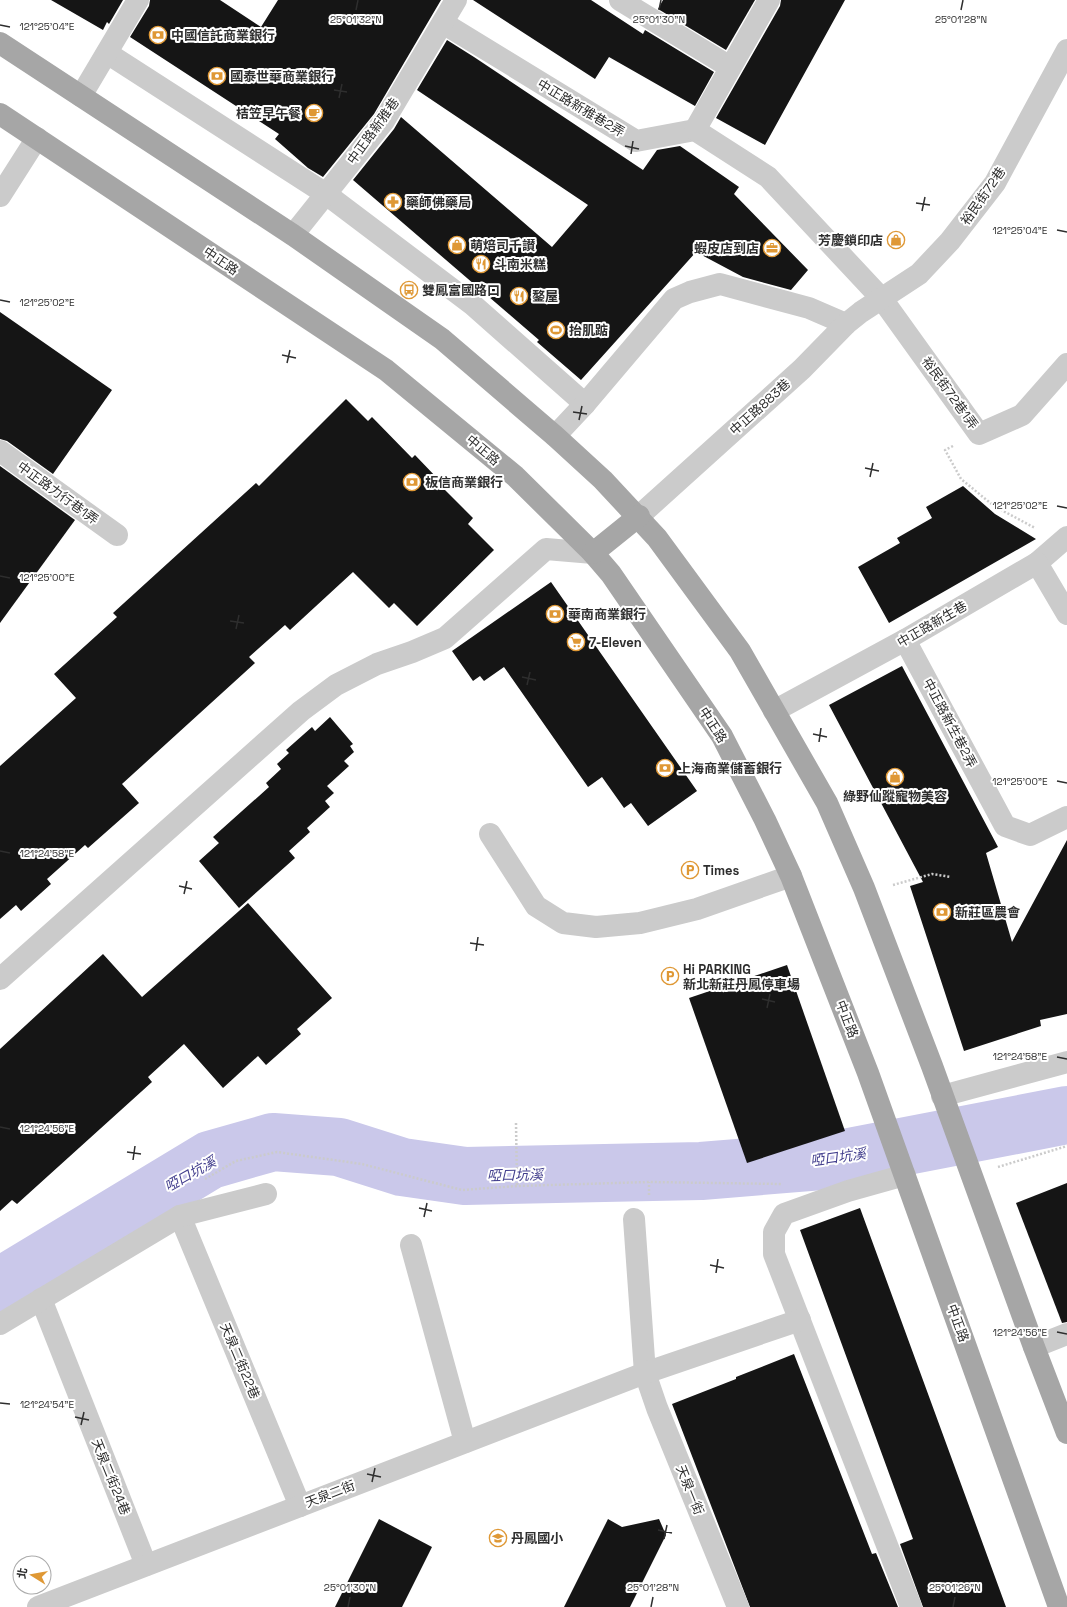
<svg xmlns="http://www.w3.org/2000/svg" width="1067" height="1607" font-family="'Space Grotesk','Noto Sans TC',sans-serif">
<rect width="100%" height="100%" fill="#fff"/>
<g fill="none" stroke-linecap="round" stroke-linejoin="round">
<path stroke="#cac8ea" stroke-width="58" d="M0 1287 210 1160 273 1142 339 1147 402 1167 465 1176 701 1171 834 1160 1067 1115"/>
</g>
<g fill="#151515">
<path d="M51 0H123L109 24 107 22 103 30Z"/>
<path d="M150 0H220L261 27 278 0H441L374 114 323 177 308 168 275 139 279 134 130 37 149 6Z"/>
<path d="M473 0H591L643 34 645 30 714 72 695 106 609 57 595 79Z"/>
<path d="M663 0H755L726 50 658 9Z"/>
<path d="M781 0H845L765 145 716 118 780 6Z"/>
<path d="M447 40 474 57 643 170 657 150 680 146 739 187 734 194 808 270 791 290 743 277 696 252 581 380 537 342 539 340 353 180 394 129 401 117 552 247 588 205 417 90Z"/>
<path d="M0 312 112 390 53 474 7 441 0 439Z"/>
<path d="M346 399 368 421 372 417 412 458 415 455 438 479 436 481 473 518 468 524 494 550 417 626 394 603 389 608 353 572 290 630 285 625 249 657 255 663 122 784 139 803 88 848 85 845 47 879 51 884 21 911 16 905 0 919V766L76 698 54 674 117 617 113 613 256 483 259 486Z"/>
<path d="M0 466 75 520 0 623Z"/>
<path d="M963 486 995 514 1036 539 889 623 858 567 900 543 897 538 932 518 926 507Z"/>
<path d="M551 582 697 791 648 826 631 803 624 808 602 777 588 787 504 667 484 681 480 676 473 681 452 651Z"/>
<path d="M902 666 998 847 986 853 1012 942 1067 840V1014L1040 1020 1041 1026 964 1051 910 886 923 882 829 705Z"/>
<path d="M330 717 353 744 350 746 354 752 344 761 349 766 327 786 334 793 325 801 330 807 307 828 310 832 289 851 295 858 239 908 199 861 219 843 213 837 269 787 266 783 281 769 277 764 289 753 286 750 312 727 315 731Z"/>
<path d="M248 903 332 998 297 1029 301 1034 266 1065 258 1056 223 1088 184 1044 148 1077 152 1082 17 1204 12 1200 0 1211V1049L103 954 142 997Z"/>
<path d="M787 965 845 1131 747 1163 689 998Z"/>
<path d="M1067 1183V1322L1062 1323 1016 1203Z"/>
<path d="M860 1208 1006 1607H923L900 1544 913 1539 800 1230Z"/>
<path d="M794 1354 872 1554 876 1553 898 1607H750L672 1404 736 1379V1377Z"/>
<path d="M379 1519 432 1547 402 1607H335Z"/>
<path d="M608 1519 622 1527 659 1519 666 1535 630 1607H564Z"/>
</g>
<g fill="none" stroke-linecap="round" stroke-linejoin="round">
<g stroke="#cbcbcb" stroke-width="2.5" stroke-dasharray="2 2" stroke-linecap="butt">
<path d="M953 446 945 450 961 479 994 506 1035 528"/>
<path d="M893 885 932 874 951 877"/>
<path d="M516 1123 517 1186"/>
<path d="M998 1167 1067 1146"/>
<path d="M205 1179 236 1161 277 1152 362 1164 462 1190 517 1186 649 1182 782 1184"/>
<path d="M649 1195V1182"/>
</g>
<g stroke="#cbcbcb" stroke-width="22">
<path d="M620 0 730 67"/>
<path d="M443 23 636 141 695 130 768 177 882 299 979 434 1022 415 1067 364"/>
<path d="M107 53 326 194 473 305 585 404"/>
<path d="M81 96 138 0"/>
<path d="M695 130 769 0"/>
<path d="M0 196 37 138"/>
<path d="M293 235 384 121 456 0"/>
<path d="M555 436 585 404 674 299 690 292 720 284 809 308 846 324"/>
<path d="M0 451 117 535"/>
<path d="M639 516 802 369 846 324 861 312 919 274 950 241 995 183 1067 50"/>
<path d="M1037 563 1067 537"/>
<path d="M905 640 1005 826 1030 835 1067 817"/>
<path d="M774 711 905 640 1037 563 1067 614"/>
<path d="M490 834 536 906 563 923 596 927 640 923 697 909 791 876"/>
<path d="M0 979 301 711 336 685 377 664 412 652 445 638 546 549 593 553"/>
<path d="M942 1096 1067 1062"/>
<path d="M905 1175 848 1191 784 1214 774 1232V1254L911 1607"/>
<path d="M180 1216 300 1506"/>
<path d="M634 1219 645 1373 657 1408 738 1607"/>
<path d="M411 1245 465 1442"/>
<path d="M41 1299 146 1565"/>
<path d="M0 1324 180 1216 266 1194"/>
<path d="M1034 1347 1067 1334"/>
<path d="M38 1607 645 1373 800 1320"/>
</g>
<g stroke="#a6a6a6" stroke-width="22">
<path d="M0 43 293 235 442 339 555 436 603 480 657 538 740 651 827 803 864 888 932 1066 1034 1347 1067 1433"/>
<path d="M0 114 386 370 515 476 593 553 611 574 722 736 765 820 791 876 868 1073 1059 1607"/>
<path d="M593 553 639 516"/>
</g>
</g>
<path fill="none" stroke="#2e2e2e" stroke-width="1.5" d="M356 10 358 0M659 10 661 0M961 10 963 0M0 25 10 27M334 90 347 92M339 98 342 84M625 146 639 149M631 154 633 141M916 203 930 205M922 211 925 197M1057 230 1067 232M0 300 10 302M282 355 296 358M287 363 290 350M573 412 587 414M579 420 582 406M865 468 879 471M870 477 873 463M1057 506 1067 508M0 576 10 578M230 621 244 623M236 629 239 615M522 677 536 680M527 685 530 672M813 734 827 737M819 742 821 728M1057 781 1067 783M0 851 10 853M179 886 192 889M184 894 187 881M470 943 484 945M476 951 478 937M762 999 775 1002M767 1008 770 994M1057 1057 1067 1059M0 1127 10 1129M127 1152 141 1154M133 1160 135 1146M419 1208 432 1211M424 1217 427 1203M710 1265 724 1268M716 1273 718 1259M1057 1332 1067 1334M0 1403 10 1404M75 1417 89 1420M81 1425 84 1412M367 1474 381 1477M372 1482 375 1468M658 1530 672 1533M664 1539 667 1525M348 1607 350 1597M651 1607 653 1597M953 1607 955 1597"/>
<defs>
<symbol id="bank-ring" viewBox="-11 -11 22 22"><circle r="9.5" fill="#fff" stroke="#df9835" stroke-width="1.5"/><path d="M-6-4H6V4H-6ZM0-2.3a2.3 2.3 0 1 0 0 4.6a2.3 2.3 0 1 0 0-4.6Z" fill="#df9835"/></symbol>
<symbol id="cafe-ring" viewBox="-11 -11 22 22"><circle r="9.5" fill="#fff" stroke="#df9835" stroke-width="1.5"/><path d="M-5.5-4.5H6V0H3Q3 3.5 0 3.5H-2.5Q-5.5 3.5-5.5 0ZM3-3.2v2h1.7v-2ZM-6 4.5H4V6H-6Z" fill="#df9835"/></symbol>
<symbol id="pharmacy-ring" viewBox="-11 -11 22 22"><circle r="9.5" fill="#fff" stroke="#df9835" stroke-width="1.5"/><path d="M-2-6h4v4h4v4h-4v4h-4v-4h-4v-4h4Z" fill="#df9835"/></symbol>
<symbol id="shop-ring" viewBox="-11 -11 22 22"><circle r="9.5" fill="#fff" stroke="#df9835" stroke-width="1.5"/><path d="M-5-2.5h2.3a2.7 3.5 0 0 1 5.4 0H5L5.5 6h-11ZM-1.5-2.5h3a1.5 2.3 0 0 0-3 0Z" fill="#df9835"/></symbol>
<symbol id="office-ring" viewBox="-11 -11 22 22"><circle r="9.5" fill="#fff" stroke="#df9835" stroke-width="1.5"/><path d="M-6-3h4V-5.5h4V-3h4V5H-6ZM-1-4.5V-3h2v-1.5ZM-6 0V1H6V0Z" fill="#df9835"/></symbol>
<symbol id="restaurant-ring" viewBox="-11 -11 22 22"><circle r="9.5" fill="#fff" stroke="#df9835" stroke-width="1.5"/><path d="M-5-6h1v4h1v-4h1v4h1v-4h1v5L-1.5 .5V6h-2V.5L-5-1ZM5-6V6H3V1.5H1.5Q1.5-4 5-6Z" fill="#df9835"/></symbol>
<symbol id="bus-ring" viewBox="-11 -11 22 22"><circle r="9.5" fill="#fff" stroke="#df9835" stroke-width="1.5"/><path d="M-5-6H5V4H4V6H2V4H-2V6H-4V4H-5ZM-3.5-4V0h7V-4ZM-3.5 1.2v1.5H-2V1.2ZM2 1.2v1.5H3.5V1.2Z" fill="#df9835"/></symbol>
<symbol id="stadium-ring" viewBox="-11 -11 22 22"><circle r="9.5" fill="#fff" stroke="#df9835" stroke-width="1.5"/><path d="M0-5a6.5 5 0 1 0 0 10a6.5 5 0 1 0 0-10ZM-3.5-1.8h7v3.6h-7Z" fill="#df9835"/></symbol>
<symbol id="supermarket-ring" viewBox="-11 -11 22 22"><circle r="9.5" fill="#fff" stroke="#df9835" stroke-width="1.5"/><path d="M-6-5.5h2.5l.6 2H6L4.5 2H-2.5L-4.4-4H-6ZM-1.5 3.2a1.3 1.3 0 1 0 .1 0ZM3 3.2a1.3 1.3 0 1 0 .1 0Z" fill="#df9835"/></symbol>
<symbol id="parking-ring" viewBox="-11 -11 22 22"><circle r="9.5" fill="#fff" stroke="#df9835" stroke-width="1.5"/><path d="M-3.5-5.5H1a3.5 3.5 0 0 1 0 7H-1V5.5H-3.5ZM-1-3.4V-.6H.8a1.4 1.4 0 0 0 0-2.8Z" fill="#df9835"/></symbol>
<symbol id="school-ring" viewBox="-11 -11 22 22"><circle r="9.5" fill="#fff" stroke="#df9835" stroke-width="1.5"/><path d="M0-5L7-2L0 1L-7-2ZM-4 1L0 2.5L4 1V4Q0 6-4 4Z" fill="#df9835"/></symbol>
</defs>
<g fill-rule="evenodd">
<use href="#bank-ring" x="148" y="25" width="20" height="20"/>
<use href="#bank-ring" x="207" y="66" width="20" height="20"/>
<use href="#cafe-ring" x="304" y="103" width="20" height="20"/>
<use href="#pharmacy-ring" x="383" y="192" width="20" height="20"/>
<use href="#shop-ring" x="886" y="230" width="20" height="20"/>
<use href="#shop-ring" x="447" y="235" width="20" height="20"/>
<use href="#office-ring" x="762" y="238" width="20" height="20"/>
<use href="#restaurant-ring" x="471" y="254" width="20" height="20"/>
<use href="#bus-ring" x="399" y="280" width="20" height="20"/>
<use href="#restaurant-ring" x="509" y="286" width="20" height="20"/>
<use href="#stadium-ring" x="546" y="320" width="20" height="20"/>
<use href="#bank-ring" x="402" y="472" width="20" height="20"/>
<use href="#bank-ring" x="545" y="604" width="20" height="20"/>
<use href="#supermarket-ring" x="566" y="632" width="20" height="20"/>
<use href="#bank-ring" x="655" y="758" width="20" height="20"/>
<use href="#shop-ring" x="885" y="767" width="20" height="20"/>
<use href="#parking-ring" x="680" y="860" width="20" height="20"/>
<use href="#bank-ring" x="932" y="902" width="20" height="20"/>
<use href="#parking-ring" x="660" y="966" width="20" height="20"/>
<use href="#school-ring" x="488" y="1528" width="20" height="20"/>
</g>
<g text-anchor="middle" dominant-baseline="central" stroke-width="4" stroke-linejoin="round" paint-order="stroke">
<g font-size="13" font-weight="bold" fill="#2e2e2e" stroke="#fff" text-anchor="start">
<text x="171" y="35">中國信託商業銀行</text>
<text x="230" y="76">國泰世華商業銀行</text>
<text x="301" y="113" text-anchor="end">桔笠早午餐</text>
<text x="406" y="202">藥師佛藥局</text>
<text x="883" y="240" text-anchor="end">芳慶鎖印店</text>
<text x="470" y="245">萌焙司千讃</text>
<text x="759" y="248" text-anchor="end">蝦皮店到店</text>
<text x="494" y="264">斗南米糕</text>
<text x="422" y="290">雙鳳富國路口</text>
<text x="532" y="296">鏊屋</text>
<text x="569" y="330">抬肌踮</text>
<text x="425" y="482">板信商業銀行</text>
<text x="568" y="614">華南商業銀行</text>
<text x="589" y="642">7-Eleven</text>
<text x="678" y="768">上海商業儲蓄銀行</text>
<text x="895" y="796" text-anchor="middle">綠野仙蹤寵物美容</text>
<text x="703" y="870">Times</text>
<text x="955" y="912">新莊區農會</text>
<text x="683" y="969">Hi PARKING<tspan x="683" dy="15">新北新莊丹鳳停車場</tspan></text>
<text x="511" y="1538">丹鳳國小</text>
</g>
<g font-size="13" fill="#2e2e2e" stroke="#fff">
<text transform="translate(581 108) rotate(31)">中正路新雅巷2弄</text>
<text transform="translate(373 131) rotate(-54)">中正路新雅巷</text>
<text transform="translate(983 196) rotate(-55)">裕民街72巷</text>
<text transform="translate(221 261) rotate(34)">中正路</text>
<text transform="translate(950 393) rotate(54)">裕民街72巷1弄</text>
<text transform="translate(760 407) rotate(-42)">中正路883巷</text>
<text transform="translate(483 450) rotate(40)">中正路</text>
<text transform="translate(58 493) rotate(36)">中正路力行巷1弄</text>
<text transform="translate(932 624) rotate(-30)">中正路新生巷</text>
<text transform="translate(950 723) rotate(62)">中正路新生巷2弄</text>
<text transform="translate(713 725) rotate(57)">中正路</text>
<text transform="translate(847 1019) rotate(69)">中正路</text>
<text transform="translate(958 1323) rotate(70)">中正路</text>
<text transform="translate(240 1361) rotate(67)">天泉二街22巷</text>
<text transform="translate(111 1477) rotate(68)">天泉二街24巷</text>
<text transform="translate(690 1490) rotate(68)">天泉一街</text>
<text transform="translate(330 1494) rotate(-21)">天泉二街</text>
</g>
<g font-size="14" font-style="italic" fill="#423e8d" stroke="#fff">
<text transform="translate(838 1157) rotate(-8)">啞口坑溪</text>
<text transform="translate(190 1174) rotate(-29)">啞口坑溪</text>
<text transform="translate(515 1175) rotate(-1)">啞口坑溪</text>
</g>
</g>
<g font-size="10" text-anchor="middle" fill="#2e2e2e" stroke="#fff" stroke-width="4" stroke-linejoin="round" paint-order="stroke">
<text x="356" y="23">25°01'32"N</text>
<text x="659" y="23">25°01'30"N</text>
<text x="961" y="23">25°01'28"N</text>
<text x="47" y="30">121°25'04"E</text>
<text x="1020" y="234">121°25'04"E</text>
<text x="47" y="306">121°25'02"E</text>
<text x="1020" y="509">121°25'02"E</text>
<text x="47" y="581">121°25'00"E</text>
<text x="1020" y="785">121°25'00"E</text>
<text x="47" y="857">121°24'58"E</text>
<text x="1020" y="1060">121°24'58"E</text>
<text x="47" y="1132">121°24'56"E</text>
<text x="1020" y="1336">121°24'56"E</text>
<text x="47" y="1408">121°24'54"E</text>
<text x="350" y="1591">25°01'30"N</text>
<text x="653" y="1591">25°01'28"N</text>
<text x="955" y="1591">25°01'26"N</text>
</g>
<g transform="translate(32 1575) rotate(281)"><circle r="19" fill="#ffffff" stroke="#ababab"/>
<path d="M0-3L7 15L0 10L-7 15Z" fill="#df9835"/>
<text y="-6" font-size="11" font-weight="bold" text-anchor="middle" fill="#2e2e2e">北</text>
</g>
</svg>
